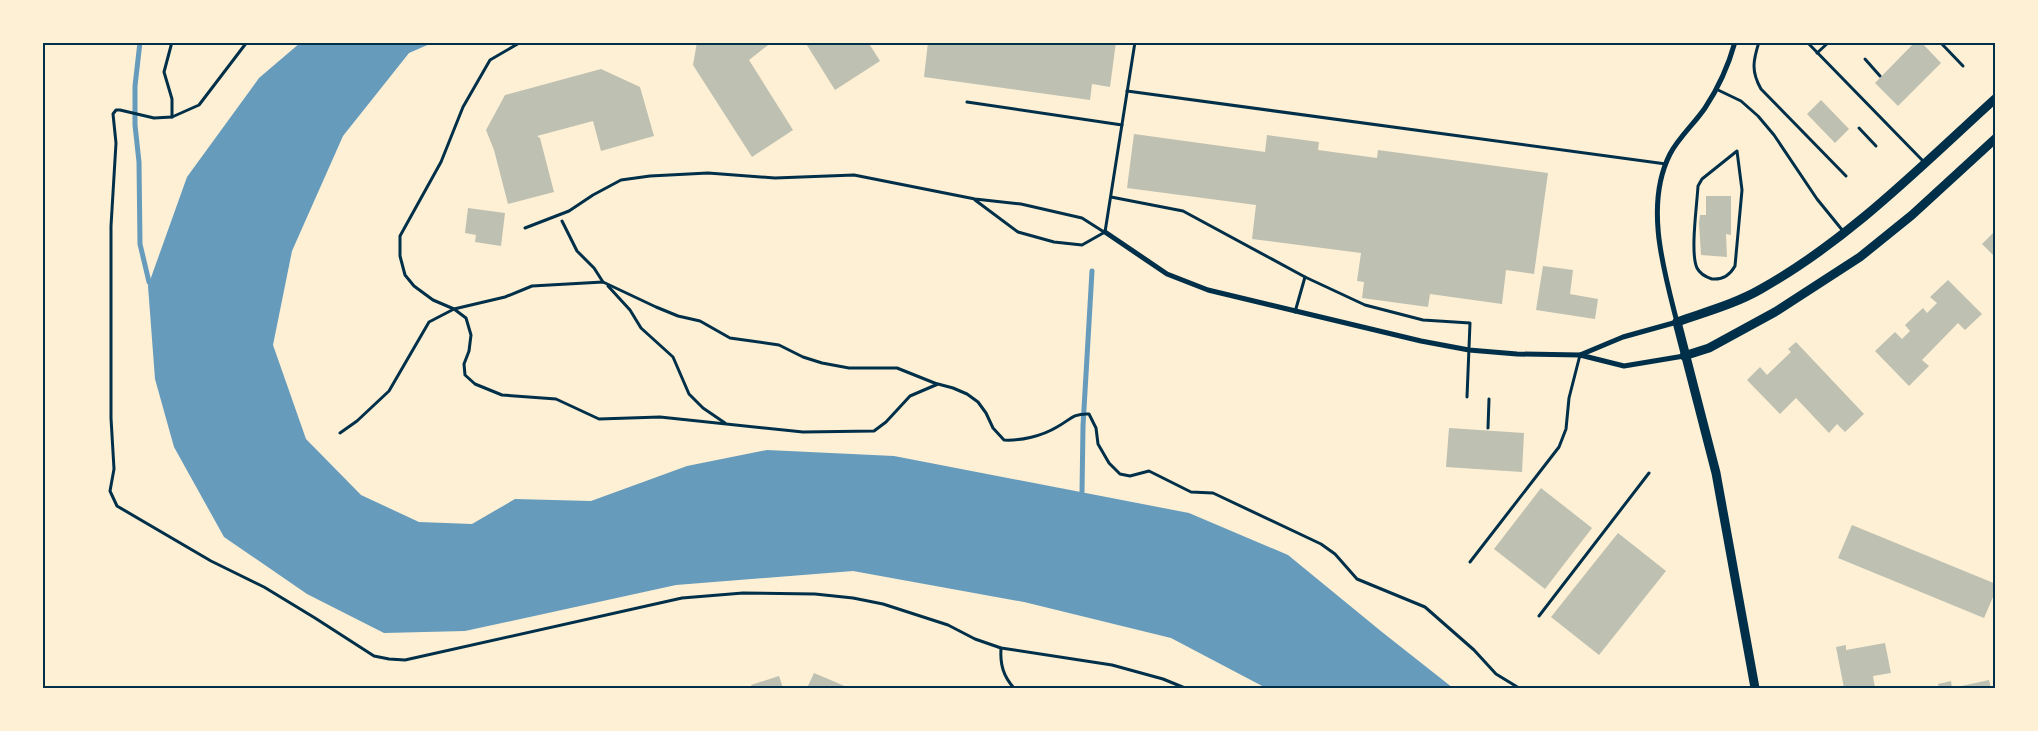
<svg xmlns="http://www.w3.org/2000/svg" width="2038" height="731" font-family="Signika,sans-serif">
<rect width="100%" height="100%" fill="#fdf0d5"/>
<path fill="#669bbc" d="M300 43H432L409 53 343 136 292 251 273 345 306 439 361 495 419 522 472 524 515 499 591 501 687 466 767 450 894 456 1189 513 1288 555 1382 632 1453 688H1266L1171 638 1024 602 853 571 676 585 465 631 384 633 307 594 224 537 174 447 155 379 148 286 187 177 259 78Z"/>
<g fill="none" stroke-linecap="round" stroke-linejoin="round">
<g stroke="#669bbc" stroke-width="5">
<path d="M140 42 135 86V125L139 162 140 244 149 282 153 287"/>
<path d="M1082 492 1083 426 1092 271"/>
</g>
</g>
<g fill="#bec0b2">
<path d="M697 42H772L749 60 793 130 752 157 693 65Z"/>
<path d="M805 42H868L880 61 835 90Z"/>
<path d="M928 42H1116L1110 87 1092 84 1090 100 924 77Z"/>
<path d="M1915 42H1921L1941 63 1898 106 1875 83Z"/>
<path d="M601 69 640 87 654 136 601 151 593 121 537 136 540 138 554 192 508 204 494 150 486 130 505 95Z"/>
<path d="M1821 100 1849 129 1835 143 1807 114Z"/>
<path d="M1134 134 1265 152 1267 135 1319 142 1318 150 1377 158 1378 150 1548 173 1534 274 1506 270 1502 304 1430 294 1428 307 1362 298 1364 282 1357 281 1361 253 1252 239 1256 205 1127 188Z"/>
<path d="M1706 196H1731V235L1726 234 1727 257 1701 255 1699 223 1700 215H1706Z"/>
<path d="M468 208 505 213 501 246 475 242 476 235 465 233Z"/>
<path d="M1996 230V258L1982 244Z"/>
<path d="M1543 266 1573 270 1570 294 1598 299 1595 319 1536 310Z"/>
<path d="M1948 280 1982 314 1965 330 1958 323 1922 360 1929 366 1909 386 1875 351 1895 332 1902 339 1910 331 1905 325 1923 308 1927 313 1937 303 1930 297Z"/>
<path d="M1796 342 1864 414 1845 432 1837 424 1829 433 1796 398 1780 414 1747 380 1760 367 1767 375 1791 352 1788 349Z"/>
<path d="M1449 428 1524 433 1522 472 1446 467Z"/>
<path d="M1541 488 1592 528 1545 589 1494 549Z"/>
<path d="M1852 525 1996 584V590L1984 618 1838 558Z"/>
<path d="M1618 533 1666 571 1599 655 1551 617Z"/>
<path d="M1885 643 1891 673 1873 676 1875 688H1844L1836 647 1846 645V650Z"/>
<path d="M814 673 847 687 846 688H807Z"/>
<path d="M779 676 783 688H753L751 685Z"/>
<path d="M1989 680 1991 688H1952Z"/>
<path d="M1951 681 1952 688H1939L1938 684Z"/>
</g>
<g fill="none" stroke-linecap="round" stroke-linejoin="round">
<g stroke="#003049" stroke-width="3">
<path d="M172 42 164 72 172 99V117"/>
<path d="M247 42 199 105 172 117 154 118 120 110H116L113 114 116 143 111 226V418L114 469 110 491 117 506 211 561 264 587 315 618 374 656 389 659 405 660 682 598 743 593 815 594 853 598 883 604 948 625 975 639 1001 648 1112 665 1163 679 1185 688"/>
<path d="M521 42 490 60 463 107 441 162 400 236V256L405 275 414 286 433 300 454 309 466 318 471 335 469 351 464 364 465 375 475 384 502 395 556 399 599 419 660 417 803 432 874 431 886 422 910 396 938 384 953 388 967 394 978 402 986 413 993 428 1004 440C1021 441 1042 436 1057 427 1070 420 1073 413 1089 414L1096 428 1098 444 1109 463 1120 474 1130 476 1149 471 1191 492 1213 493 1321 544 1335 554 1357 579 1425 607 1474 650 1496 674 1519 688"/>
<path d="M1865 59 1880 76"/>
<path d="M1859 128 1876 146"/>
<path d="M562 221 577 251 594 268 603 282"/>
<path d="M608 286 630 310 641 328 673 357 689 394 703 408 725 423"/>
<path d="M1488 428 1489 399"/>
<path d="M340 433 357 421 389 391 429 322 454 309 505 297 532 286 603 282 656 307 678 316 700 321 730 338 779 345 803 357 822 363 849 368H897L937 384"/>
<path d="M1001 648C1000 664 1003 676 1014 688"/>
</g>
<g stroke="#003049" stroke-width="3">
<path d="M1759 42C1753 61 1751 71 1761 89L1846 176"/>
<path d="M1807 42 1924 162"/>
<path d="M1940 42 1963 66"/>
<path d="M1817 53 1829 42"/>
<path d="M1716 89 1741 101 1758 116 1774 135 1817 199 1843 231"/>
<path d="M1127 91 1666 164"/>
<path d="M967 102 1122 125"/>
<path d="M1737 151 1742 190 1735 266C1730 275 1723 280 1712 279 1706 277 1700 274 1697 268 1690 253 1697 205 1698 186L1702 179Z"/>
<path d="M1111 197 1183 211 1305 277 1365 305 1423 320 1470 323 1467 397"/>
<path d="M975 200 1018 232 1054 242 1082 245 1105 232"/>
<path d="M525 228 569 211 593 195 621 180 650 176 708 173 775 178 854 175 975 199 1021 204 1082 218 1104 232"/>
<path d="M1105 232 1135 42"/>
<path d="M1295 312 1305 277"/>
<path d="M1470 562 1559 447 1566 429 1569 398 1580 355"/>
<path d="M1539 616 1649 473"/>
</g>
<g stroke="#003049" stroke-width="5">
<path d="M1105 232 1167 274 1208 290 1421 341 1469 350 1517 354 1580 355 1624 366 1684 356"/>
<path d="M1580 355 1623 337 1677 322C1664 271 1644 205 1670 154 1679 137 1694 124 1705 108 1719 87 1728 67 1735 42"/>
</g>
<g stroke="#003049" stroke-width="9">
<path d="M1684 356 1709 348 1775 312 1860 257 1912 215 1996 138"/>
<path d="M1755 688 1716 473 1677 322C1705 312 1735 304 1761 289 1850 239 1921 166 1996 98"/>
</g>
</g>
<rect width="2038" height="731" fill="none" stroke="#fdf0d5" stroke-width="88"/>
<rect x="44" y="44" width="1950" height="643" fill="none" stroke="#003049" stroke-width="2"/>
</svg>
